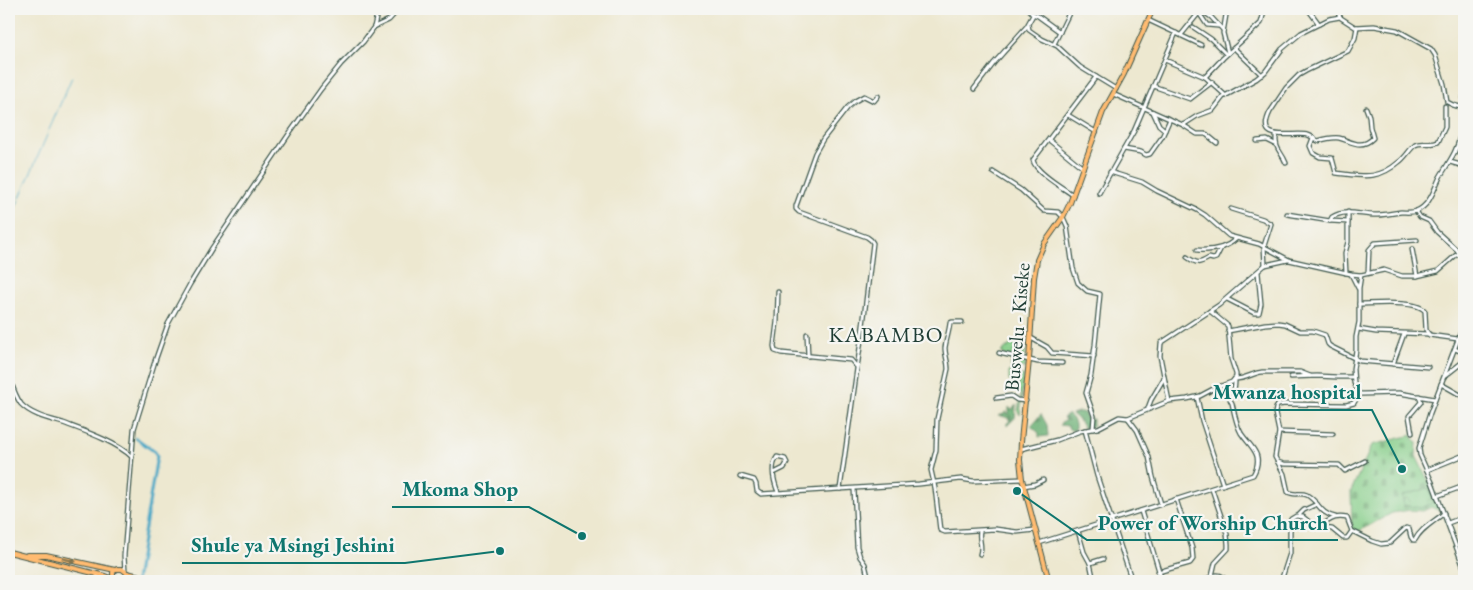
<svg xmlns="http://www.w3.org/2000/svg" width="1473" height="590" font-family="'EB Garamond',serif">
<defs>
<pattern id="grass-dots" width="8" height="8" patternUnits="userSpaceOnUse" patternTransform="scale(1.25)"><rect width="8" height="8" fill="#85cd88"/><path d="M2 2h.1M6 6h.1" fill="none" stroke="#6ca870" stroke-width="1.8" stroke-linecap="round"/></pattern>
<pattern id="forest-firs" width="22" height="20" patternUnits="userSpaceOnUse" patternTransform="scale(1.25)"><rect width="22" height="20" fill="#6cb074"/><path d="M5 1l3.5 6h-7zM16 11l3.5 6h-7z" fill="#589060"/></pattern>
<pattern id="cemetery-stones" width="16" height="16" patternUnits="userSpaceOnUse" patternTransform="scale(1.25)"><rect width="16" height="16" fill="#85cd88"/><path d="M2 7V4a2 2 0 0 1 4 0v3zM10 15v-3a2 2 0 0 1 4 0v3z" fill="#6ca870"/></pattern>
<pattern id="park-crowns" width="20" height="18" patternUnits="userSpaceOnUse" patternTransform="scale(1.25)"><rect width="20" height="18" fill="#85cd88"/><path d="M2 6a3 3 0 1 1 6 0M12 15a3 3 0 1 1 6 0" fill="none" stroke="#6ca870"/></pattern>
</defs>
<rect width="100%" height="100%" fill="#f6f6f2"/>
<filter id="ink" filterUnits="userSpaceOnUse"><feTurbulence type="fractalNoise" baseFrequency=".02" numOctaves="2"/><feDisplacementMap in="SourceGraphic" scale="10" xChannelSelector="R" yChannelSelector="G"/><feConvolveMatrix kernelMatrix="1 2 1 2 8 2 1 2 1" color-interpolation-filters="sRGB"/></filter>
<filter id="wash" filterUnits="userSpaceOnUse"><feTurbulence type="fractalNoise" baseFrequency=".0096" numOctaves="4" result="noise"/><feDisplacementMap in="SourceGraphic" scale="20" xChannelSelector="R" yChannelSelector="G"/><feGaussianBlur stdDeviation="1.12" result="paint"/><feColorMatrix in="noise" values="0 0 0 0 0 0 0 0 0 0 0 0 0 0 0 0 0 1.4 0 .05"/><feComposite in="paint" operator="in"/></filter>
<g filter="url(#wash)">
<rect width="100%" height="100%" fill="#ede8d0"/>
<g fill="url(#grass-dots)" stroke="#52855e">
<path d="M1011 345H1026L1025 354 1023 358H1008L1001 352 1007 347Z"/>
<path d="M1026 357 1025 361 1026 368 1020 367 1017 370 1010 367 1012 359H1023Z"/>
<path d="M1009 371 1024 376 1020 415 1018 411 1021 396 1019 392 1018 383 1009 381Z"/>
</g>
<g fill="url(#forest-firs)" stroke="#467654">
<path d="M1016 405 1015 418 1007 426V423L1010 421C1008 417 1003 416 998 416L1004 414 1006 411 1007 414H1009V407L1012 410Z"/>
<path d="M1078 412H1083L1088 419H1093V427L1084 428 1077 418 1072 414Z"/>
<path d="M1041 414 1047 425 1048 436 1039 437V433L1031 426Z"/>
<path d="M1068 414C1073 418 1077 424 1074 431L1069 429 1068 426 1059 425 1065 420 1063 418Z"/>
</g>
<path fill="url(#cemetery-stones)" stroke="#52855e" d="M1412 435 1417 443 1416 456 1433 490 1440 511 1431 507 1423 511 1410 510 1392 513 1357 532 1352 529 1351 491 1372 445Z"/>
<path fill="url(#park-crowns)" stroke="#52855e" d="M1428 488 1431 493 1432 503 1421 508 1404 505 1402 496Z"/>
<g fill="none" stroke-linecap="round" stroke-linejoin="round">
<g stroke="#48a9c7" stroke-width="1">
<path d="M9 72 15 56"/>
<path d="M49 130 72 77"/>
<path d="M9 223 48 133"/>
</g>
<path stroke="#48a9c7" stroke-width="3" d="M136 438 155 452 157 456 136 581"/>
</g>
</g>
<g filter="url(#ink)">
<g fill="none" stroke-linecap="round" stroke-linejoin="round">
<defs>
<g id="minor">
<path d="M1028 9 1033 15 1028 24 1029 30 1042 39 1057 46 1080 67 1116 89"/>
<path d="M1222 9 1226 15 1223 33 1228 53"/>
<path d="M1308 9 1319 24"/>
<path d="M1339 9V15L1341 18 1355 27 1374 26 1397 30 1431 49 1435 55 1444 84 1447 102 1453 105 1464 108"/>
<path d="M1201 10 1211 17 1223 30"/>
<path d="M1199 13 1207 25 1218 26"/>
<path d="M1033 14 1038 16 1060 32"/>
<path d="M1148 20 1201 45"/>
<path d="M374 27 389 20 399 9"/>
<path d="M1193 27 1211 39 1226 54"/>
<path d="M1357 27 1355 38 1348 51 1306 71 1299 75 1286 88 1270 112C1254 145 1294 131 1308 135 1312 136 1314 139 1318 141 1325 139 1332 137 1339 138 1351 141 1361 150 1373 138L1370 127 1369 116 1366 108"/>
<path d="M1181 35 1202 9"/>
<path d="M1054 44 1071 9"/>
<path d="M1234 48 1262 75"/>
<path d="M1165 60 1205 77 1226 96"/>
<path d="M1205 77 1223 58 1261 23 1264 12 1271 9"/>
<path d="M1153 86 1190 99 1212 82"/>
<path d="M974 89 994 63 1027 26"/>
<path d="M1113 94 1183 125 1197 134H1206L1217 143"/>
<path d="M1153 112 1159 125 1165 130"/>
<path d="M1068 115 1096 132"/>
<path d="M1183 125 1197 116 1213 110 1223 97 1256 79 1265 72 1282 49 1301 33 1329 19 1340 17"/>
<path d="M1276 135C1275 151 1281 150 1286 163"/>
<path d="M1313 138 1310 146 1313 153 1320 157 1332 158 1336 173C1362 176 1377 181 1399 162 1405 158 1409 150 1415 145 1422 141 1431 146 1438 142L1445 127V106"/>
<path d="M1049 140 1083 168"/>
<path d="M1257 141 1267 140 1275 144"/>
<path d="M1124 149 1141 152 1146 155 1150 154 1162 137 1170 119"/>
<path d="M1450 162 1464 166"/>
<path d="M993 172 1021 190 1044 211 1058 212 1063 217 1067 226 1073 268 1078 283 1087 291 1100 294 1095 345 1091 375 1086 393 1094 416 1093 429"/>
<path d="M1110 172 1142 182 1157 191 1197 210 1205 215 1229 236 1259 244 1289 260 1351 274 1361 275 1384 270 1402 276H1417L1438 271 1456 255 1460 254 1464 256"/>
<path d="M1099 193 1134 131 1176 33"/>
<path d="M1073 195C1063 188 1035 172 1033 160L1096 77"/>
<path d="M1231 209 1263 219 1271 224 1264 246 1265 265"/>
<path d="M1416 211 1420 217 1429 221 1437 232 1457 250 1460 254"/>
<path d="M1287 214 1330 221 1348 222"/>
<path d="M1330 221 1332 217C1347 208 1362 216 1378 215 1385 215 1393 213 1401 212 1406 212 1411 213 1416 211 1430 206 1434 189 1440 177 1448 163 1457 152 1460 136 1464 122 1462 108 1464 93"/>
<path d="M1412 249 1417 276"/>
<path d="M1197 250C1212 251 1225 249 1236 239"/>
<path d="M1459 252 1461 248 1464 234"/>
<path d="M1187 257C1197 264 1199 264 1209 258L1213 259 1216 258 1221 248"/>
<path d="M1346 273 1345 253 1348 242V212"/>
<path d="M1368 273 1369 250 1375 243 1417 240"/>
<path d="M1351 274 1358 288"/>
<path d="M778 292 777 322 774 346 775 351 781 353 851 360 856 366"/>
<path d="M1227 299 1254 313H1259L1261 304 1258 272"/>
<path d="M1359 304C1373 304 1417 300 1425 311L1426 330 1429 335 1458 339"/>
<path d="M962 322H952L950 323C949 332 946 340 945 348 945 355 948 361 948 369L937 419 936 450 931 470 935 488 940 530 945 532 995 529 1017 532 1035 530"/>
<path d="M1464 324 1430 413 1419 448 1420 455 1432 482 1464 568"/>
<path d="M1358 329 1376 332 1429 334"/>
<path d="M1228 331 1265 324 1278 323 1285 324 1300 331H1313L1325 335 1328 344 1330 346 1360 361 1428 367"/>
<path d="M807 334 808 356"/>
<path d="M1031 338 1047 347 1052 353 1094 356"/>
<path d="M1455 349 1464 353"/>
<path d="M999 353 1038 362 1062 363"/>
<path d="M1393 364 1404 334"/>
<path d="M9 376C12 385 15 396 21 404 31 415 49 419 63 423 84 431 115 441 132 457"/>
<path d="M1445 376 1464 361"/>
<path d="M1291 377 1317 376 1337 377H1353"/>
<path d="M1235 379C1245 379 1253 373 1262 372H1300L1310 376"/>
<path d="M1441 384 1464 397"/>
<path d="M1359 394 1354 383 1353 369 1356 350V337L1359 322V288L1361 275"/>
<path d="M1197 397 1202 421 1223 485"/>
<path d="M996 398 1011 396 1017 400 1026 401"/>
<path d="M1169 401 1160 356 1161 343 1219 305 1265 265 1288 260"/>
<path d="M1148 408 1151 400 1164 378"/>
<path d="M1128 418 1137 430 1149 457 1153 477 1161 504"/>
<path d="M1085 430 1097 476 1132 581"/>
<path d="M1279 432 1333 434"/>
<path d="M1412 433 1409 416 1421 402 1419 396"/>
<path d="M1021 449 1057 440 1080 431 1098 428 1119 417 1128 418 1169 401 1187 399 1200 396 1215 388 1232 382 1236 377V374L1231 359 1228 326 1210 311"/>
<path d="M1278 462 1284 464 1339 465 1345 471 1365 461"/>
<path d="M1427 470 1464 455"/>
<path d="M774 473 784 468 787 463 785 459 777 457C770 467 774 482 778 492"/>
<path d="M740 476 754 480 756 484 757 491 761 494 919 484 961 479 973 481 1022 479"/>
<path d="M1023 486 1035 484 1043 480"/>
<path d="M840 489 863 326 873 243 871 240 867 237 799 212 796 209V206L815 153 823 139 848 107 855 101 864 96 874 101 878 96"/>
<path d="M854 489 857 547 860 557 865 564 869 581"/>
<path d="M1437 496 1464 486"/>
<path d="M1141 511 1162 581"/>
<path d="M1299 515 1304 510 1317 504"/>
<path d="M1335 517C1319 513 1320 503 1307 495 1300 492 1294 496 1288 492L1284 474 1275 457 1279 432 1275 413 1276 408 1278 405 1285 404 1346 405 1354 403 1359 394H1363L1399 393 1435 399"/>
<path d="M1448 523 1464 517"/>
<path d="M1321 525 1324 528 1332 529 1343 538H1347L1352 531"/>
<path d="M980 531C978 539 983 546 980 554"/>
<path d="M1078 531 1084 552 1090 563 1094 581"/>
<path d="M1039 543 1253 475C1265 454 1250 447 1241 433 1236 424 1234 412 1232 403 1227 396 1232 397 1234 390 1235 387 1235 383 1235 379"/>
<path d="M1090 563 1103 559"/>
<path d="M125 571 124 556 134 429 155 361 168 324 190 284 212 248 291 131 321 89 341 64 363 42 374 27 377 14V9"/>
<path d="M1158 572 1190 563 1193 559 1192 548 1176 499"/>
<path d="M96 573 100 581"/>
<path d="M1212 576 1215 563 1228 549V544L1227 534 1212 489"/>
<path d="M1203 581C1209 578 1216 572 1223 577L1225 581"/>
<path d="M1281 581 1290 553V522L1291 519 1296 516 1303 517 1314 526C1328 526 1329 514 1347 518L1352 531 1372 541 1381 544 1390 543 1406 528 1409 529 1411 537 1413 540H1415C1421 528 1434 522 1444 513"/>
</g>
<g id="major">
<path d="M9 552 105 576 113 579"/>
<path d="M27 555H46L115 570"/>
<path d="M127 573 162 581"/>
<path d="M113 579V572L117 569H122L127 573V578L126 581"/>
<path d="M1049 581 1022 479 1020 460 1021 441 1029 360 1034 278 1037 260 1044 244 1063 217 1070 203 1103 112 1124 74 1153 9"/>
</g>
</defs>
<use href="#minor" stroke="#3e574b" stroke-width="5.5"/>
<use href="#major" stroke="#3e574b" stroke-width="6"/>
<use href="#minor" stroke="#fff" stroke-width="3"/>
<use href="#major" stroke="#ffbb71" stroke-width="4"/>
</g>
<defs><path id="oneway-solid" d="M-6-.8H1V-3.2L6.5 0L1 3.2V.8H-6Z" transform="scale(1.25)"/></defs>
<use fill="#84764f" href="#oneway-solid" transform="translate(69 560) rotate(13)"/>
</g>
<g text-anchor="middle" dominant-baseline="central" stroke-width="4.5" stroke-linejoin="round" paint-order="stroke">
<g font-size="20" fill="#1f3d34" stroke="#f6f6f2">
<text transform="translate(1017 327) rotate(-85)">Buswelu - Kiseke</text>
</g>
<g font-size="22" letter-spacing="1" fill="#1f3d34" stroke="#f6f6f2">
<text x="886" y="334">KABAMBO</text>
</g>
</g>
<path fill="none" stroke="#0f766e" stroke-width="2" d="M1402 469L1372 410H1203M582 536L529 507H392M1017 491L1087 540H1338M500 551L405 563H182"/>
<g fill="#0f766e" stroke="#f6f6f2" stroke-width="2">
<circle cx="1402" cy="469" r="5"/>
<circle cx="582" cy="536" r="5"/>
<circle cx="1017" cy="491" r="5"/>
<circle cx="500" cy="551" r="5"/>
</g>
<g font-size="21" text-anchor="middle" font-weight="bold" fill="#0f766e" stroke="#f6f6f2" stroke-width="4.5" stroke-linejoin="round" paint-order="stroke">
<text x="1287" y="399">Mwanza hospital</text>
<text x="460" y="496">Mkoma Shop</text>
<text x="1213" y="530">Power of Worship Church</text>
<text x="293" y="552">Shule ya Msingi Jeshini</text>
</g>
<rect width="1473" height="590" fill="none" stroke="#f6f6f2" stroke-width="30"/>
</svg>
